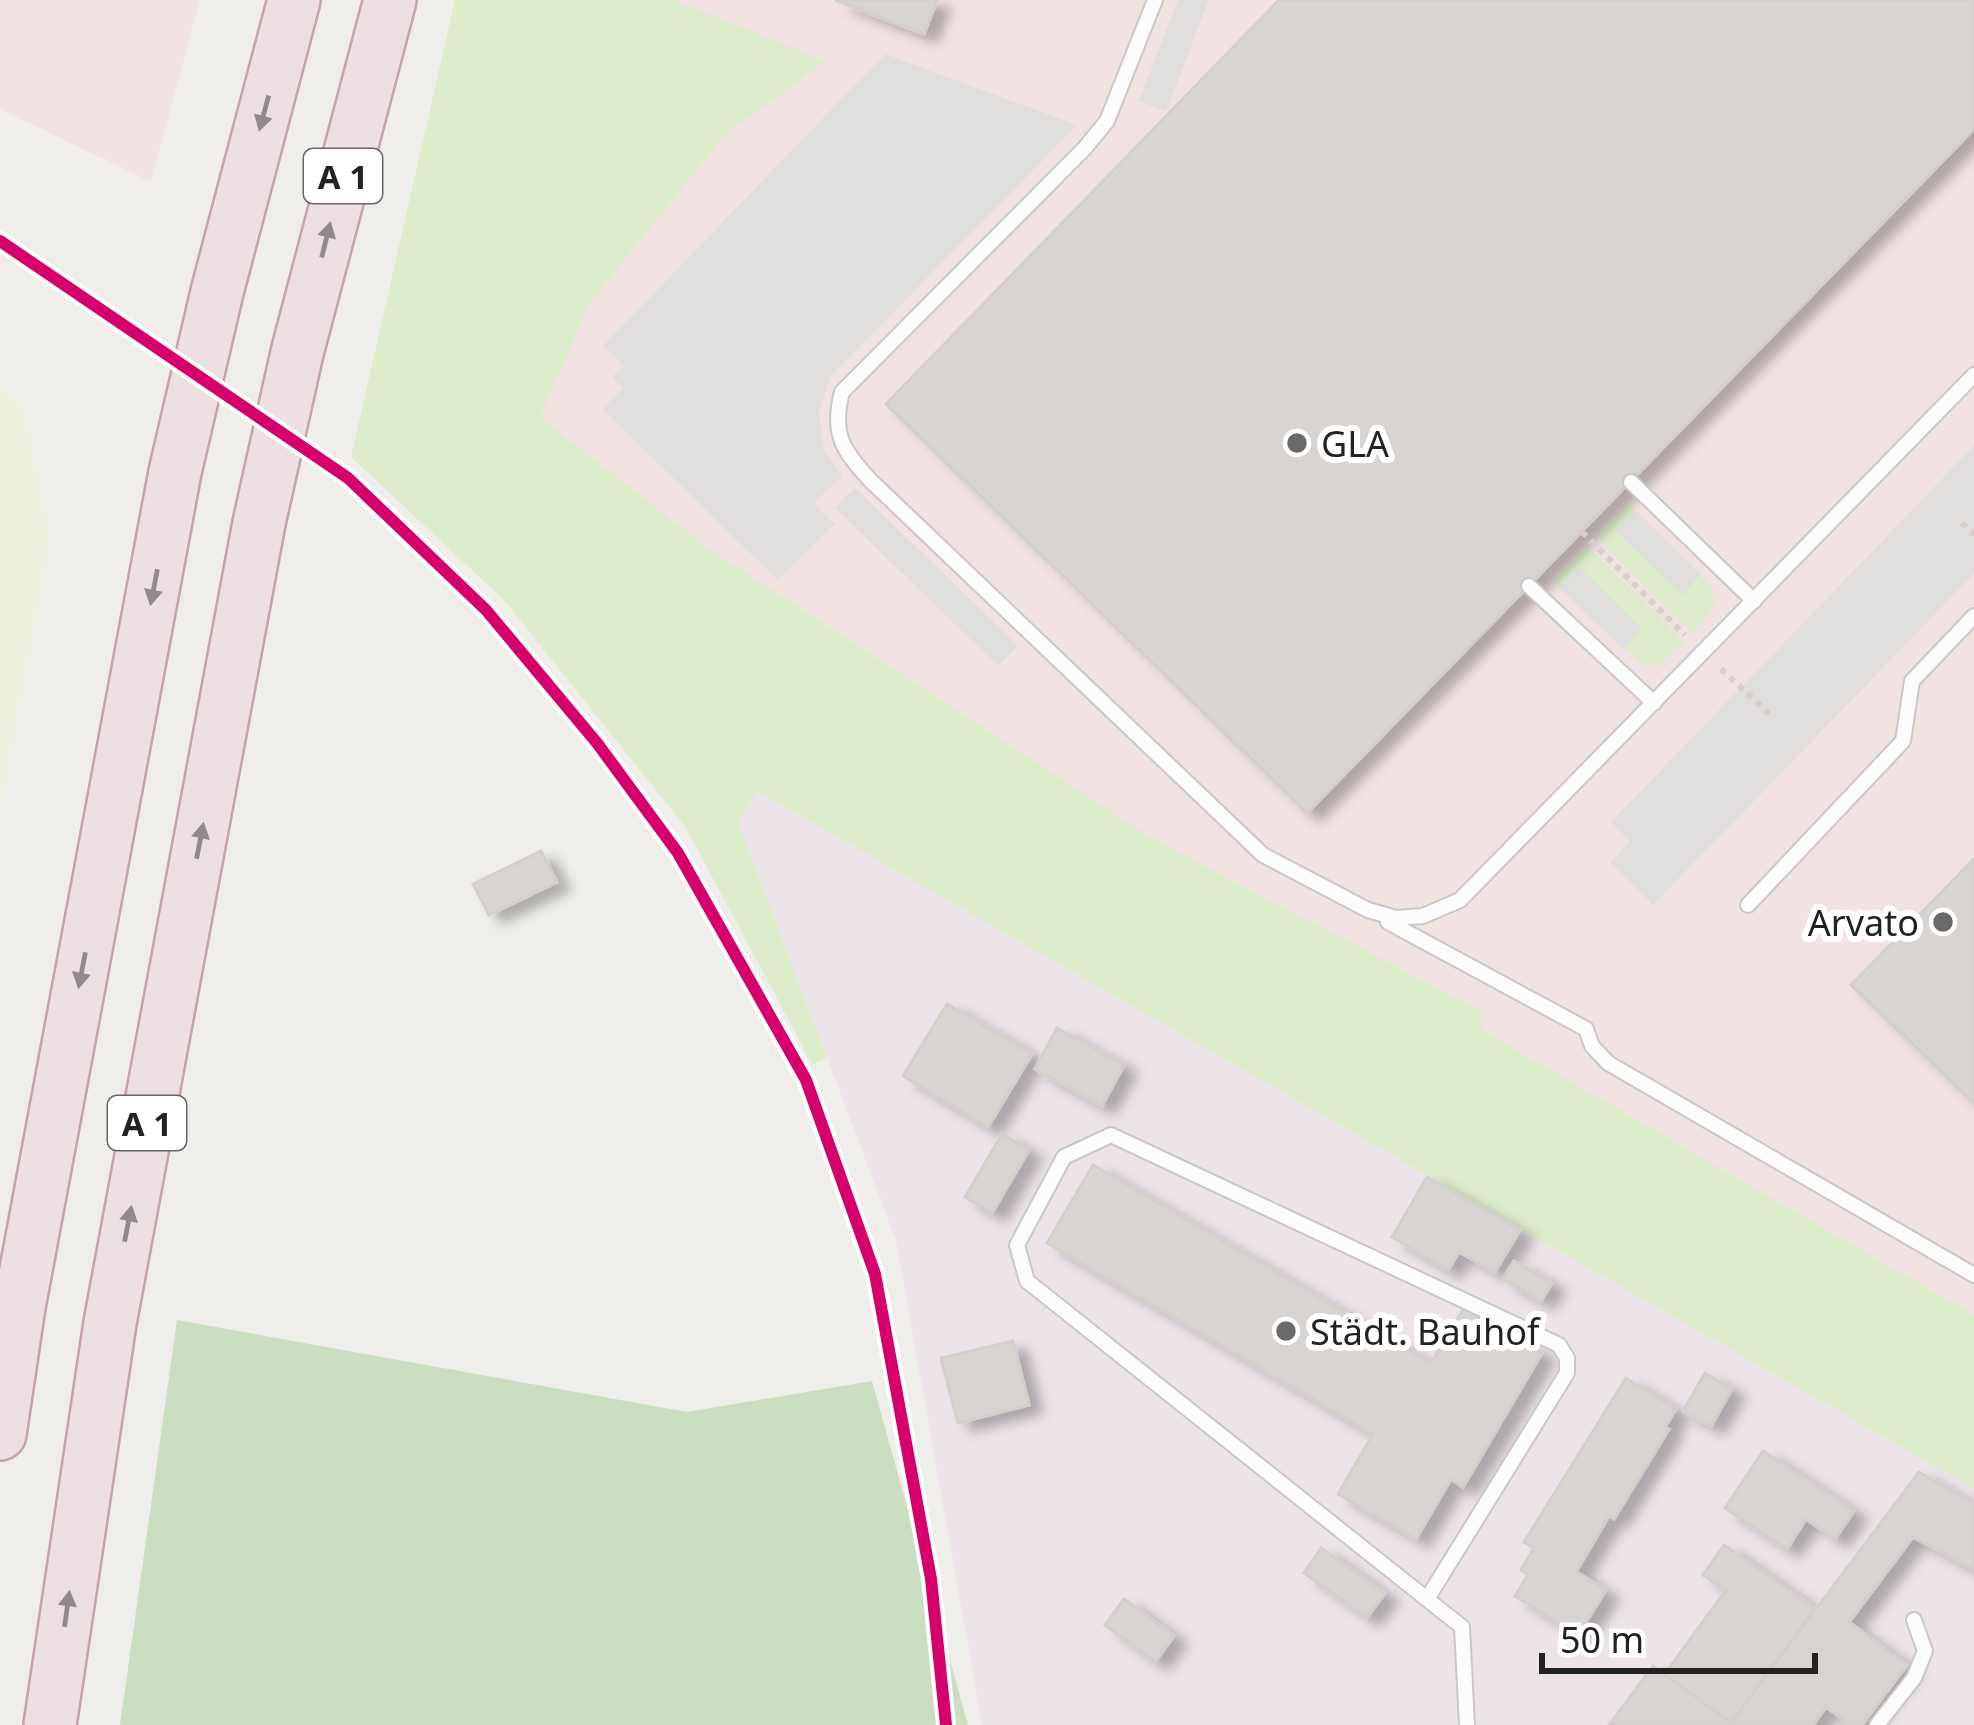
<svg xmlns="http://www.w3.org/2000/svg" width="1974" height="1725" font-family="'Noto Sans',sans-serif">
<defs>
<filter id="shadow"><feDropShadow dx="13" dy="8" stdDeviation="6" flood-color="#0004"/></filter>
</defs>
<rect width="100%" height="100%" fill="#f0eeeb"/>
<g fill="#f1e3e1">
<path d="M0 0H200L151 182 0 109Z"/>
<path d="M674 0H1974V1315L1484 1032 1478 1009 1157 841 704 545 539 417 590 303 725 135 825 62Z"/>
</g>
<path fill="#ede4e9" d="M757 791 1974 1489V1725H982L896 1241 738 821Z"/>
<path fill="#efefdf" d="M0 384 23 407 50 540 0 809Z"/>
<g fill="#ddeccb">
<path d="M455 0H674L826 61 725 135 590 303 540 417 704 545 1157 841 1478 1009 1485 1032 1974 1315V1489L757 791 738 821 827 1058 812 1064 686 828 505 601 351 457Z"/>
<path d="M1628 504 1636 511 1617 532 1682 594 1701 574 1712 588 1714 607 1692 633 1596 537Z"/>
<path d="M1588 547 1684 642 1660 663 1643 665 1623 649 1641 628 1580 568 1560 588 1554 582Z"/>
</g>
<path fill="#cbdec1" d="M177 1320 687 1412 872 1381 968 1725H120Z"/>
<g fill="#e0dfde">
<path d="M1178 0H1209L1166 111 1139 101Z"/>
<path d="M885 54 1077 125 830 377 819 412 823 448 842 476 814 503 835 524 778 580 602 409 623 388 612 377 624 366 603 346Z"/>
<path d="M1974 446V574L1653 905 1610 863 1630 841 1611 822Z"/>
<path d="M855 488 1018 646 998 666 835 508Z"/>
<path d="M1636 511 1701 574 1682 595 1616 531Z"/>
<path d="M1580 568 1642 629 1623 649 1560 588Z"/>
</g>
<g fill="#d7d4d2" stroke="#d3d0cc" stroke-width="3" filter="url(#shadow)">
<path d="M835 0H937L924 34Z"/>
<path d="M1279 0H1974V129L1307 813 886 404Z"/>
<path d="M541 851 557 882 489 915 473 884Z"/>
<path d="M1974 859V1103L1851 985Z"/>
<path d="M947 1004 1032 1054 988 1127 903 1076Z"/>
<path d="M1057 1028 1124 1065 1102 1106 1035 1069Z"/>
<path d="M1002 1134 1029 1150 992 1213 965 1197Z"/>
<path d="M1093 1165 1431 1363 1464 1308 1542 1353 1463 1487 1451 1479 1416 1539 1338 1494 1373 1434 1047 1243Z"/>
<path d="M1427 1177 1520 1230 1495 1272 1459 1252 1448 1270 1392 1237Z"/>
<path d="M1514 1261 1552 1283 1541 1301 1503 1279Z"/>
<path d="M1013 1341 1029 1405 958 1423 941 1358Z"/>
<path d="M1705 1373 1732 1389 1711 1426 1683 1411Z"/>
<path d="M1626 1378 1676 1409 1665 1427 1669 1429 1614 1519 1609 1516 1576 1572 1606 1590 1578 1635 1515 1596 1528 1575 1521 1570 1534 1548 1524 1542Z"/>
<path d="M1763 1451 1854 1511 1835 1539 1806 1519 1787 1549 1725 1508Z"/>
<path d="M1919 1472 1974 1504V1569L1913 1537 1849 1622 1907 1665 1862 1725H1851L1826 1707 1813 1725H1729Z"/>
<path d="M1724 1545 1815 1608 1731 1723 1664 1675 1726 1590 1703 1575Z"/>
<path d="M1321 1548 1385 1593 1367 1618 1304 1573Z"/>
<path d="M1124 1599 1174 1636 1155 1662 1105 1625Z"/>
<path d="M1653 1666 1731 1723 1729 1725H1609Z"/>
</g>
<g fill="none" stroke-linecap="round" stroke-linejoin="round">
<defs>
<g id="lane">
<path d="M1155 0 1107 121 1084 149 842 392C831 434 843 451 871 481L1263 855 1368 910 1396 918 1423 916 1460 900 1974 375"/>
<path d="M1631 482 1754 601"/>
<path d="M1529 586 1654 703"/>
<path d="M1748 905 1903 741 1912 681 1974 616"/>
<path d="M1388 922 1586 1029 1592 1046 1608 1063 1974 1275"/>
<path d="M1427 1599 1567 1373V1358L1559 1345 1111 1135 1064 1157 1017 1245 1027 1281 1462 1627 1467 1725"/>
<path d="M1877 1725 1914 1678 1925 1651 1914 1620"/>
</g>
<g id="highway">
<path d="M0 1434 19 1307 175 472 217 292 294 0"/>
<path d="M50 1725 110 1323 259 523 297 353 390 0"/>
</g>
</defs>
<use href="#lane" stroke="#c9c8c7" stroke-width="18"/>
<use href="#highway" stroke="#c5a2ac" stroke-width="56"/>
<g stroke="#dccecd" stroke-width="6" stroke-dasharray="6 6" stroke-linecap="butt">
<path d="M1962 523 1974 535"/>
<path d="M1582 532 1685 635"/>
<path d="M1721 669 1774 718"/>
</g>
<use href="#lane" stroke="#fdfcfc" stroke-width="14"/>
<use href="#highway" stroke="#ece0e2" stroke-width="51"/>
<defs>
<path id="cycleway" d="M0 241 348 478 486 610 597 743 678 853 806 1080 875 1274 931 1579 946 1725"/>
</defs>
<use href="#cycleway" stroke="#fff" stroke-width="20"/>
<use href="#cycleway" stroke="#d6006c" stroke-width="12"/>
</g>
<defs><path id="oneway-solid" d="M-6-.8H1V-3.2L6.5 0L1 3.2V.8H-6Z" transform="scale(3)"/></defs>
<g fill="#918a8c">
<use href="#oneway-solid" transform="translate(264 113) rotate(105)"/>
<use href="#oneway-solid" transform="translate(326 240) rotate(-76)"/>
<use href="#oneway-solid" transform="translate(154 587) rotate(101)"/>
<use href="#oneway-solid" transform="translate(200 841) rotate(-79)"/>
<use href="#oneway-solid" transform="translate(82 970) rotate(101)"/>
<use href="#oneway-solid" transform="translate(128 1224) rotate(-79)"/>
<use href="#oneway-solid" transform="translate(67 1609) rotate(-82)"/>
</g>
<g fill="#6a6968" stroke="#fff" stroke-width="4.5">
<circle cx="1297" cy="443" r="12"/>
<circle cx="1943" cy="922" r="12"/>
<circle cx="1286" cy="1331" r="12"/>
</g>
<g text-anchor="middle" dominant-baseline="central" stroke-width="12" stroke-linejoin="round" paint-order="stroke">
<g fill="#fff" stroke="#646464" stroke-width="3">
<rect x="304" y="149" width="78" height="54" rx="9"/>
<rect x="108" y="1096" width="78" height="54" rx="9"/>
</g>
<g font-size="33" font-weight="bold" fill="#222">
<text x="343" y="176">A 1</text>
<text x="147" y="1123">A 1</text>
</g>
<g font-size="36" fill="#222" stroke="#fff" text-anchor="start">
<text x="1321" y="443">GLA</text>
<text x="1919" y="922" text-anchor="end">Arvato</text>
<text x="1310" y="1331">Städt. Bauhof</text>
</g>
</g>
<path d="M1542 1653v18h273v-18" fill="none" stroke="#222222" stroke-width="6"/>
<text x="1560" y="1653" font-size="36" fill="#222222" stroke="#ffffff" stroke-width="9" paint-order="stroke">50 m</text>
</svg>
